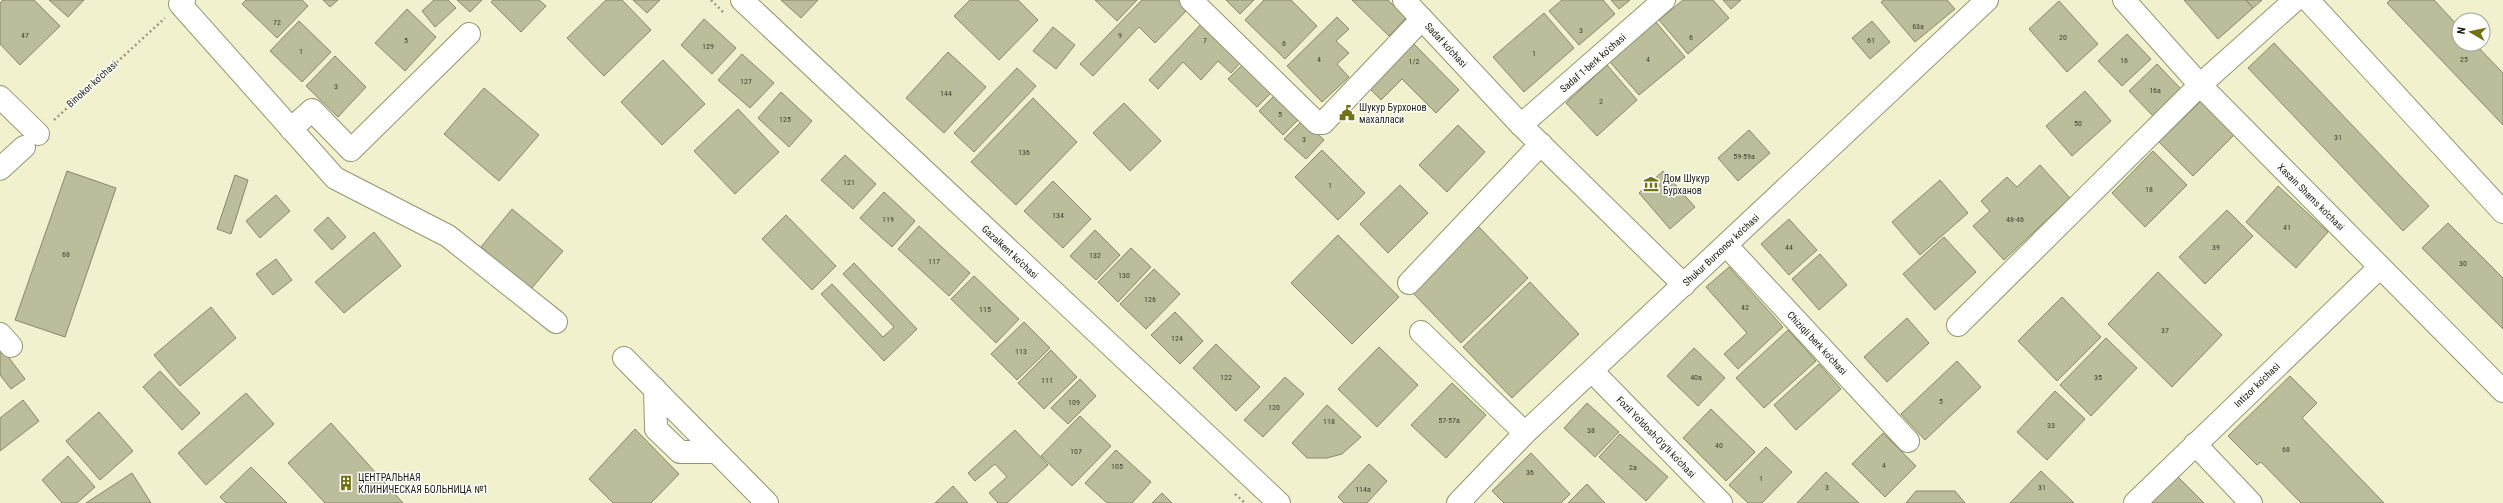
<svg xmlns="http://www.w3.org/2000/svg" width="2503" height="503" font-family="'Roboto Condensed',sans-serif">
<rect width="100%" height="100%" fill="#f1f2cd"/>
<g fill="#bcbd9a" stroke="#888867">
<path d="M3 0H34L60 26 20 65 0 44V3Z"/>
<path d="M49 0H84L68 17Z"/>
<path d="M246 0H302L308 6 277 38 242 4Z"/>
<path d="M323 0H338L330 7Z"/>
<path d="M434 0H448L456 8 435 27 422 11Z"/>
<path d="M457 0H482L470 12Z"/>
<path d="M493 0H539L546 6 521 32 491 2Z"/>
<path d="M606 0H622L651 30 604 76 567 38Z"/>
<path d="M633 0H660L647 13Z"/>
<path d="M781 0H818L801 18Z"/>
<path d="M970 0H1018L1038 20 999 60 954 16Z"/>
<path d="M1095 0H1137L1117 21Z"/>
<path d="M1142 0H1179L1188 9 1155 43 1139 27 1093 76 1080 64Z"/>
<path d="M1226 0H1254L1240 14Z"/>
<path d="M1264 0H1291L1317 26 1285 59 1245 20Z"/>
<path d="M1352 0H1388L1406 18 1389 36Z"/>
<path d="M1562 0H1603L1615 14 1579 45 1549 11Z"/>
<path d="M1611 0H1630L1619 9Z"/>
<path d="M1683 0H1713L1729 18 1688 54 1659 20Z"/>
<path d="M1723 0H1741L1731 9Z"/>
<path d="M1884 0H1947L1955 9 1915 42 1881 2Z"/>
<path d="M2184 0H2246L2253 8 2218 39Z"/>
<path d="M2246 0H2262L2253 8Z"/>
<path d="M2390 0H2434L2459 27V44H2475L2503 73V125L2387 3Z"/>
<path d="M2059 1 2098 44 2067 72 2029 29Z"/>
<path d="M407 9 436 37 405 71 375 43Z"/>
<path d="M1544 13 1574 48 1524 92 1493 57Z"/>
<path d="M1337 17 1349 29 1336 41 1349 53 1337 64 1349 77 1322 102 1287 66Z"/>
<path d="M704 19 736 48 712 74 681 45Z"/>
<path d="M299 21 331 52 302 82 270 51Z"/>
<path d="M1204 21 1244 59 1231 73 1218 61 1201 80 1183 62 1158 89 1149 80Z"/>
<path d="M1872 21 1890 42 1870 59 1852 38Z"/>
<path d="M1656 22 1685 57 1639 95 1610 62Z"/>
<path d="M1053 27 1075 45 1056 69 1033 51Z"/>
<path d="M2127 34 2151 59 2122 86 2098 61Z"/>
<path d="M2274 43 2429 206 2403 231 2248 68Z"/>
<path d="M1414 44 1459 90 1436 113 1402 79 1381 100 1369 88Z"/>
<path d="M948 52 986 87 944 133 906 98Z"/>
<path d="M742 54 774 83 750 108 718 80Z"/>
<path d="M335 56 366 87 338 117 306 86Z"/>
<path d="M663 60 705 104 662 145 621 102Z"/>
<path d="M1245 62 1274 90 1257 107 1228 79Z"/>
<path d="M2157 64 2181 89 2153 116 2129 91Z"/>
<path d="M1607 65 1637 100 1597 136 1566 103Z"/>
<path d="M1017 68 1036 86 974 152 954 133Z"/>
<path d="M484 88 539 135 499 181 444 134Z"/>
<path d="M2085 91 2111 121 2072 156 2046 126Z"/>
<path d="M781 92 812 121 789 147 758 118Z"/>
<path d="M1277 93 1301 117 1283 135 1259 111Z"/>
<path d="M1033 98 1077 142 1016 205 971 162Z"/>
<path d="M2201 101 2235 134 2193 176 2159 142Z"/>
<path d="M1124 103 1161 141 1130 171 1093 133Z"/>
<path d="M738 109 779 152 735 194 694 151Z"/>
<path d="M1303 120 1324 140 1306 159 1284 139Z"/>
<path d="M1458 125 1485 152 1447 192 1419 165Z"/>
<path d="M1749 130 1770 153 1738 181 1718 158Z"/>
<path d="M1322 150 1365 193 1338 220 1295 177Z"/>
<path d="M2153 151 2187 185 2145 227 2112 193Z"/>
<path d="M845 155 876 184 853 209 821 180Z"/>
<path d="M2040 165 2070 198 2004 260 1973 226 1990 211 1981 201 2007 177 2017 187Z"/>
<path d="M67 171 116 188 65 337 15 320Z"/>
<path d="M1663 171 1695 207 1670 229 1639 193Z"/>
<path d="M235 175 248 180 231 234 217 229Z"/>
<path d="M1940 180 1968 213 1920 255 1892 222Z"/>
<path d="M1053 181 1091 219 1063 248 1024 211Z"/>
<path d="M1400 185 1428 213 1388 253 1360 224Z"/>
<path d="M2278 186 2328 232 2296 268 2246 222Z"/>
<path d="M884 192 915 221 892 247 860 218Z"/>
<path d="M276 195 290 211 260 238 246 221Z"/>
<path d="M512 209 563 251 531 289 481 247Z"/>
<path d="M2227 210 2253 236 2205 284 2179 257Z"/>
<path d="M786 215 836 266 812 290 762 239Z"/>
<path d="M328 217 346 237 332 250 314 230Z"/>
<path d="M1789 219 1817 250 1789 275 1761 244Z"/>
<path d="M2448 223 2503 278V329L2422 248Z"/>
<path d="M919 226 970 273 949 296 898 249Z"/>
<path d="M1478 226 1528 278 1461 343 1411 291Z"/>
<path d="M1095 230 1120 255 1096 280 1070 256Z"/>
<path d="M374 232 401 266 344 313 315 282Z"/>
<path d="M1338 235 1399 297 1352 344 1291 283Z"/>
<path d="M1944 237 1976 272 1935 310 1903 274Z"/>
<path d="M1131 248 1151 267 1118 302 1098 282Z"/>
<path d="M1820 254 1847 285 1819 310 1792 279Z"/>
<path d="M276 259 292 280 273 295 256 274Z"/>
<path d="M854 263 917 329 884 361 821 294 832 284 883 337 894 327 843 274Z"/>
<path d="M1729 267 1783 327 1738 369 1724 354 1747 333 1706 287Z"/>
<path d="M1154 269 1180 294 1146 329 1120 304Z"/>
<path d="M2158 272 2222 335 2172 387 2108 324Z"/>
<path d="M974 276 1019 319 996 343 951 299Z"/>
<path d="M1530 282 1579 334 1512 398 1463 347Z"/>
<path d="M2062 297 2101 337 2057 381 2018 341Z"/>
<path d="M211 307 236 338 180 386 154 355Z"/>
<path d="M1175 312 1203 341 1180 364 1151 335Z"/>
<path d="M1907 318 1929 343 1887 382 1864 357Z"/>
<path d="M1024 322 1050 348 1017 380 991 354Z"/>
<path d="M1788 330 1816 361 1764 408 1736 378Z"/>
<path d="M2106 338 2137 368 2091 416 2060 385Z"/>
<path d="M1216 344 1260 387 1236 411 1193 368Z"/>
<path d="M0 346 25 379 11 389 0 375Z"/>
<path d="M1379 347 1418 385 1377 427 1338 389Z"/>
<path d="M1694 348 1725 378 1698 406 1667 376Z"/>
<path d="M1051 350 1077 377 1044 409 1018 383Z"/>
<path d="M1957 361 1981 387 1925 440 1901 414Z"/>
<path d="M1819 364 1841 389 1796 430 1774 405Z"/>
<path d="M160 371 200 413 182 430 143 387Z"/>
<path d="M2290 376 2317 403 2302 418 2384 503H2301L2261 462 2257 465 2228 436Z"/>
<path d="M1285 377 1304 394 1263 437 1244 420Z"/>
<path d="M1080 379 1096 396 1068 424 1051 408Z"/>
<path d="M1452 383 1486 415 1446 458 1411 425Z"/>
<path d="M2055 391 2085 419 2047 460 2017 432Z"/>
<path d="M246 393 274 424 206 485 178 453Z"/>
<path d="M23 400 39 421 0 451V418Z"/>
<path d="M1587 403 1619 432 1595 457 1564 428Z"/>
<path d="M1327 405 1361 437 1342 454 1327 458H1307L1292 443Z"/>
<path d="M1711 409 1755 452 1726 481 1683 438Z"/>
<path d="M99 412 133 451 100 480 66 441Z"/>
<path d="M1080 416 1111 446 1072 486 1041 456Z"/>
<path d="M331 423 403 503H325L288 463Z"/>
<path d="M635 429 679 474 651 503H613L589 479Z"/>
<path d="M1015 430 1048 465 1007 503H998L989 493 1007 477 995 464 975 481 968 473Z"/>
<path d="M1883 433 1916 466 1885 497 1852 464Z"/>
<path d="M1620 434 1668 477 1646 501 1599 457Z"/>
<path d="M1766 447 1792 472 1762 503H1748L1729 485Z"/>
<path d="M1116 450 1151 482 1132 503H1107L1085 483Z"/>
<path d="M1531 453 1570 494 1561 503H1504L1492 491Z"/>
<path d="M68 456 95 487 77 503H62L42 480Z"/>
<path d="M1369 464 1387 481 1367 503H1344L1338 497Z"/>
<path d="M251 467 287 503H226L220 497Z"/>
<path d="M2041 471 2074 503H2010Z"/>
<path d="M1826 472 1859 503H1797Z"/>
<path d="M2173 472 2204 503H2153L2147 497Z"/>
<path d="M132 473 151 503H86Z"/>
<path d="M1587 484 1605 503H1568Z"/>
<path d="M953 486 968 503H935Z"/>
<path d="M1916 491H1955L1965 503H1906Z"/>
<path d="M1162 493 1172 503H1152Z"/>
</g>
<g fill="none" stroke-linecap="round" stroke-linejoin="round">
<defs>
<g id="minor">
<path d="M184 0 180 4 335 178 448 236 556 322"/>
<path d="M742 0 1279 503"/>
<path d="M1191 0 1317 123H1323L1422 19 1521 125 1684 285"/>
<path d="M1404 0 1422 19"/>
<path d="M2124 0 2200 85 2503 391"/>
<path d="M2308 0 2503 212"/>
<path d="M0 97 38 134"/>
<path d="M1521 125 1664 0"/>
<path d="M291 129 312 110 351 150 469 34"/>
<path d="M0 169 24 147"/>
<path d="M1726 245 1908 441"/>
<path d="M1409 283 1541 144"/>
<path d="M1958 325 2200 85 2295 0"/>
<path d="M1421 332 1525 433"/>
<path d="M0 334 11 346"/>
<path d="M624 358 767 503"/>
<path d="M1592 371 1721 503"/>
<path d="M655 389 656 429 680 452H716"/>
<path d="M2195 444 2251 503"/>
<path d="M1458 503 1525 433 1987 0"/>
<path d="M2135 503 2380 267"/>
</g>
</defs>
<use href="#minor" stroke="#959573" stroke-width="24"/>
<g stroke="#999a7e" stroke-width="2.5" stroke-dasharray="2 3" stroke-linecap="butt">
<path d="M711 0 723 12"/>
<path d="M54 120 165 18"/>
<path d="M1235 494 1245 503"/>
</g>
<use href="#minor" stroke="#fff" stroke-width="22"/>
</g>
<defs>
<symbol id="civic-bare" viewBox="-9 -9 18 18"><path d="M-.6-6.5H3V-4.5H.6V-3L4-1V1h2V6H-6V1h2V-1L-.6-3ZM-1.2 2.5V6h2.4V2.5Z" fill="#727114" stroke="#fff" stroke-width="2.5" paint-order="stroke"/></symbol>
<symbol id="museum-bare" viewBox="-9 -9 18 18"><path d="M0-6L6-3V-2H-6V-3ZM-5-1h2V3h-2ZM-1-1h2V3h-2ZM3-1h2V3H3ZM-6 4H6V6H-6Z" fill="#727114" stroke="#fff" stroke-width="2.5" paint-order="stroke"/></symbol>
<symbol id="building-bare" viewBox="-9 -9 18 18"><path d="M-4-6H4V6H1V3H-1V6H-4ZM-2.5-4.3h1.7v1.8h-1.7ZM.8-4.3h1.7v1.8H.8ZM-2.5-1h1.7V.8h-1.7ZM.8-1h1.7V.8H.8Z" fill="#727114" stroke="#fff" stroke-width="2.5" paint-order="stroke"/></symbol>
</defs>
<g fill-rule="evenodd">
<use href="#civic-bare" x="1336" y="102" width="22" height="22"/>
<use href="#museum-bare" x="1640" y="173" width="22" height="22"/>
<use href="#building-bare" x="335" y="472" width="22" height="22"/>
</g>
<g text-anchor="middle" dominant-baseline="central" stroke-width="3" stroke-linejoin="round" paint-order="stroke">
<g font-size="8" fill="#434431">
<text x="277" y="22">72</text>
<text x="1918" y="26">63а</text>
<text x="1581" y="30">3</text>
<text x="25" y="35">47</text>
<text x="1120" y="35">9</text>
<text x="1691" y="37">6</text>
<text x="2063" y="37">20</text>
<text x="406" y="40">5</text>
<text x="1205" y="40">7</text>
<text x="1871" y="40">61</text>
<text x="1284" y="43">6</text>
<text x="708" y="46">129</text>
<text x="301" y="51">1</text>
<text x="1534" y="53">1</text>
<text x="1319" y="59">4</text>
<text x="1648" y="59">4</text>
<text x="2464" y="59">25</text>
<text x="2124" y="60">16</text>
<text x="1414" y="61">1/2</text>
<text x="746" y="81">127</text>
<text x="336" y="86">3</text>
<text x="2155" y="90">16a</text>
<text x="946" y="93">144</text>
<text x="1601" y="101">2</text>
<text x="1280" y="114">5</text>
<text x="785" y="119">125</text>
<text x="2078" y="123">50</text>
<text x="2338" y="137">31</text>
<text x="1304" y="139">3</text>
<text x="1024" y="152">136</text>
<text x="1744" y="156">59-59а</text>
<text x="849" y="182">121</text>
<text x="1330" y="185">1</text>
<text x="2149" y="189">18</text>
<text x="1058" y="215">134</text>
<text x="888" y="219">119</text>
<text x="2015" y="219">48-46</text>
<text x="2287" y="227">41</text>
<text x="1789" y="247">44</text>
<text x="2216" y="247">39</text>
<text x="66" y="254">68</text>
<text x="1095" y="255">132</text>
<text x="934" y="261">117</text>
<text x="2463" y="263">30</text>
<text x="1124" y="275">130</text>
<text x="1150" y="299">126</text>
<text x="1745" y="307">42</text>
<text x="985" y="309">115</text>
<text x="2165" y="330">37</text>
<text x="1177" y="338">124</text>
<text x="1021" y="351">113</text>
<text x="1226" y="377">122</text>
<text x="1696" y="377">40a</text>
<text x="2098" y="377">35</text>
<text x="1047" y="380">111</text>
<text x="1941" y="401">5</text>
<text x="1074" y="402">109</text>
<text x="1274" y="407">120</text>
<text x="1449" y="420">57-57а</text>
<text x="1329" y="421">118</text>
<text x="2051" y="425">33</text>
<text x="1591" y="430">38</text>
<text x="1719" y="445">40</text>
<text x="2286" y="449">68</text>
<text x="1076" y="451">107</text>
<text x="1884" y="465">4</text>
<text x="1117" y="466">105</text>
<text x="1633" y="467">2a</text>
<text x="1530" y="472">36</text>
<text x="1761" y="478">1</text>
<text x="1827" y="487">3</text>
<text x="2042" y="487">31</text>
<text x="1363" y="489">114а</text>
</g>
<g font-size="10" fill="#1b1c0e" stroke="#fff">
<text transform="translate(1446 45) rotate(47)">Sadaf ko'chasi</text>
<text transform="translate(1593 63) rotate(-41)">Sadaf 1-berk ko'chasi</text>
<text transform="translate(92 84) rotate(-42)">Binokor ko'chasi</text>
<text transform="translate(2311 197) rotate(45)">Xasain Shams ko'chasi</text>
<text transform="translate(1721 250) rotate(-43)">Shukur Burxonov ko'chasi</text>
<text transform="translate(1010 252) rotate(43)">Gazalkent ko'chasi</text>
<text transform="translate(1817 343) rotate(47)">Chiziqli berk ko'chasi</text>
<text transform="translate(2257 385) rotate(-44)">Intizor ko'chasi</text>
<text transform="translate(1656 437) rotate(46)">Fozil Yo'ldosh-O'g'li ko'chasi</text>
</g>
<g font-size="10" fill="#1b1c0e" stroke="#fff" text-anchor="start">
<text x="1359" y="107">Шукур Бурхонов<tspan x="1359" dy="12">махалласи</tspan></text>
<text x="1663" y="178">Дом Шукур<tspan x="1663" dy="12">Бурханов</tspan></text>
<text x="358" y="477">ЦЕНТРАЛЬНАЯ<tspan x="358" dy="12">КЛИНИЧЕСКАЯ БОЛЬНИЦА №1</tspan></text>
</g>
</g>
<g transform="translate(2471 32) rotate(279)"><circle r="19" fill="#ffffff" stroke="#a4a49f"/>
<path d="M0-3L7 15L0 10L-7 15Z" fill="#727114"/>
<text y="-6" font-size="11" font-weight="bold" text-anchor="middle" fill="#1b1c0e">N</text>
</g>
</svg>
